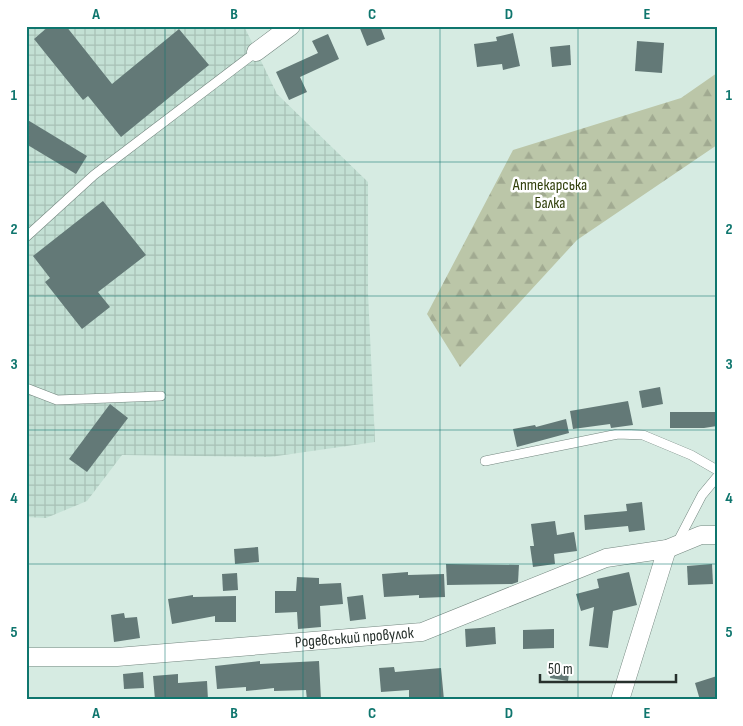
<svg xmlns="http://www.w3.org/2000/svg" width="743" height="726" font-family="'Sofia Sans Condensed',sans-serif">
<defs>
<pattern id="industrial-grid" width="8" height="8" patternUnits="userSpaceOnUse" patternTransform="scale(1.25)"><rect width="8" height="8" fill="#c3e0d4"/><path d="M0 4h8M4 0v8" fill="none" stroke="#a8c0b6"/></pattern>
<pattern id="forest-firs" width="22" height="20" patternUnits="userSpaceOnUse" patternTransform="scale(1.25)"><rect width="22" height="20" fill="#bbc6a8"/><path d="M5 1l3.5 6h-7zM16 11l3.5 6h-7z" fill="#a1aa91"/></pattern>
</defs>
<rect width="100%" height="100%" fill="#d6ebe2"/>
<path fill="url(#industrial-grid)" d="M26 26H244L277 94 368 182V293L375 442 270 457 122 455 87 501 46 518 26 517Z"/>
<path fill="url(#forest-firs)" d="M717 73V145L577 240 460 367 427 314 513 150 681 98Z"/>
<g fill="#637977">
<path d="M49 26H66L112 84 179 29 209 65 121 137 88 96 83 100 34 39Z"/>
<path d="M359 26H380L385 39 367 46Z"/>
<path d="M513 33 520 66 503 70 502 64 477 67 474 44 497 41 496 37Z"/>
<path d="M328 34 339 59 300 77 307 92 289 100 276 72 318 53 312 41Z"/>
<path d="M637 41 664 43 662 73 635 71Z"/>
<path d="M570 45 571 65 552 67 550 47Z"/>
<path d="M26 119 87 156 76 174 26 144Z"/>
<path d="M103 201 146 255 98 292 110 307 82 329 45 282 50 278 33 256Z"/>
<path d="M660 387 663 404 642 408 639 391Z"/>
<path d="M628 401 633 425 611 428 610 424 573 429 570 411Z"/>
<path d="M110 404 128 418 87 472 69 459Z"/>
<path d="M670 412H717V426L704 428H670Z"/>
<path d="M566 419 569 433 517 447 513 429 535 425 536 427Z"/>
<path d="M642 502 645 530 629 532 628 526 585 530 584 515 627 511 626 504Z"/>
<path d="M555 521 557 535 574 532 577 551 554 554 555 564 533 567 530 546H534L531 524Z"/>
<path d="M258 547 259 562 235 564 234 549Z"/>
<path d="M446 564 519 565 518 582 512 584 447 585Z"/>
<path d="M712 564 713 584 688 585 687 566Z"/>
<path d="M408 572V575L444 574 445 597 419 598V595L384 597 382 574Z"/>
<path d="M629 572 637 605 613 611 608 648 589 646 594 607 581 611 576 594 599 588 597 579Z"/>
<path d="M237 573 238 590 223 591 222 574Z"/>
<path d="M297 577 319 578V584L341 583 343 604 320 606 321 627 298 629 297 612 275 613V591H296Z"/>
<path d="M193 595V597L236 596V622H215V616L172 624 168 599Z"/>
<path d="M363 595 366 619 350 621 347 597Z"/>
<path d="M124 613 125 618 137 617 140 638 114 642 111 615Z"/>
<path d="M495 627 496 644 466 647 465 629Z"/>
<path d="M554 629V648L523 649V630Z"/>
<path d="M260 661V664L319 661 321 700H307L306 690 274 691V688L246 691V687L217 689 215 666Z"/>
<path d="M552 664 570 667 568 681 550 678Z"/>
<path d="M394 667 395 672 441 668 444 700H409V690L381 692 379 668Z"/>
<path d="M143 672 144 688 124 689 123 674Z"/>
<path d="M178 674V683L207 681 208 700H155L153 676Z"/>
<path d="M717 676V700H700L695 683Z"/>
</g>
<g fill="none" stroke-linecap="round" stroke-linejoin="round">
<defs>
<g id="lane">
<path d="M26 237 94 175 256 52"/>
<path d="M26 388 57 400 161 396"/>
<path d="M485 461 618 434 643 435 691 455 717 470"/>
<path d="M677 543 702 495 717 477"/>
</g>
<g id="street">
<path d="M256 52 291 26"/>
<path id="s1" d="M26 657H117L422 632 606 558 667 549 701 535H717"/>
<path d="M620 700 667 549"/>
</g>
</defs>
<use href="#lane" stroke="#73867f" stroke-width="10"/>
<use href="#street" stroke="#73867f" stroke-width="19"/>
<use href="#lane" stroke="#fff" stroke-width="9"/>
<use href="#street" stroke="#fff" stroke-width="18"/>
</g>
<path fill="none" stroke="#0f766e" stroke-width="1" stroke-opacity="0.55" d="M165 26V700M303 26V700M440 26V700M578 26V700M26 162H717M26 296H717M26 430H717M26 564H717"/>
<g text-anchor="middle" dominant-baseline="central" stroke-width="5" stroke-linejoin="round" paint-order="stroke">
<g font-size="16" fill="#32400c" stroke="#fff">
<text x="550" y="185">Аптекарська<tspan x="550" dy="18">Балка</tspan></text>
</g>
<g font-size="16" fill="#27302c" stroke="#fff">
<text stroke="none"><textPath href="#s1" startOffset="329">Родевський провулок</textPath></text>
</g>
</g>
<rect width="743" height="726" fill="none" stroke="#ffffff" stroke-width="55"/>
<path d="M540 674v8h136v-8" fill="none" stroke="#27302c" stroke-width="2.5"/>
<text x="548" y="674" font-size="15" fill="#27302c" stroke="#ffffff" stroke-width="4" paint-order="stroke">50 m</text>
<rect x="28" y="28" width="688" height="670" fill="none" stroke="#0f766e" stroke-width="2"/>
<g font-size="16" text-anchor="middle" font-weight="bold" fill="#0f766e">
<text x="96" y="19">A</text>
<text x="234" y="19">B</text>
<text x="372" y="19">C</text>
<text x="509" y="19">D</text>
<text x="647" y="19">E</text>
<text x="14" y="100">1</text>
<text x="729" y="100">1</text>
<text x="14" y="234">2</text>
<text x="729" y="234">2</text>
<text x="14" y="369">3</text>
<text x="729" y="369">3</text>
<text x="14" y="503">4</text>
<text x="729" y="503">4</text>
<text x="14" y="637">5</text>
<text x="729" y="637">5</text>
<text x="96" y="718">A</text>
<text x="234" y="718">B</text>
<text x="372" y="718">C</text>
<text x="509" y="718">D</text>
<text x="647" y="718">E</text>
</g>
</svg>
